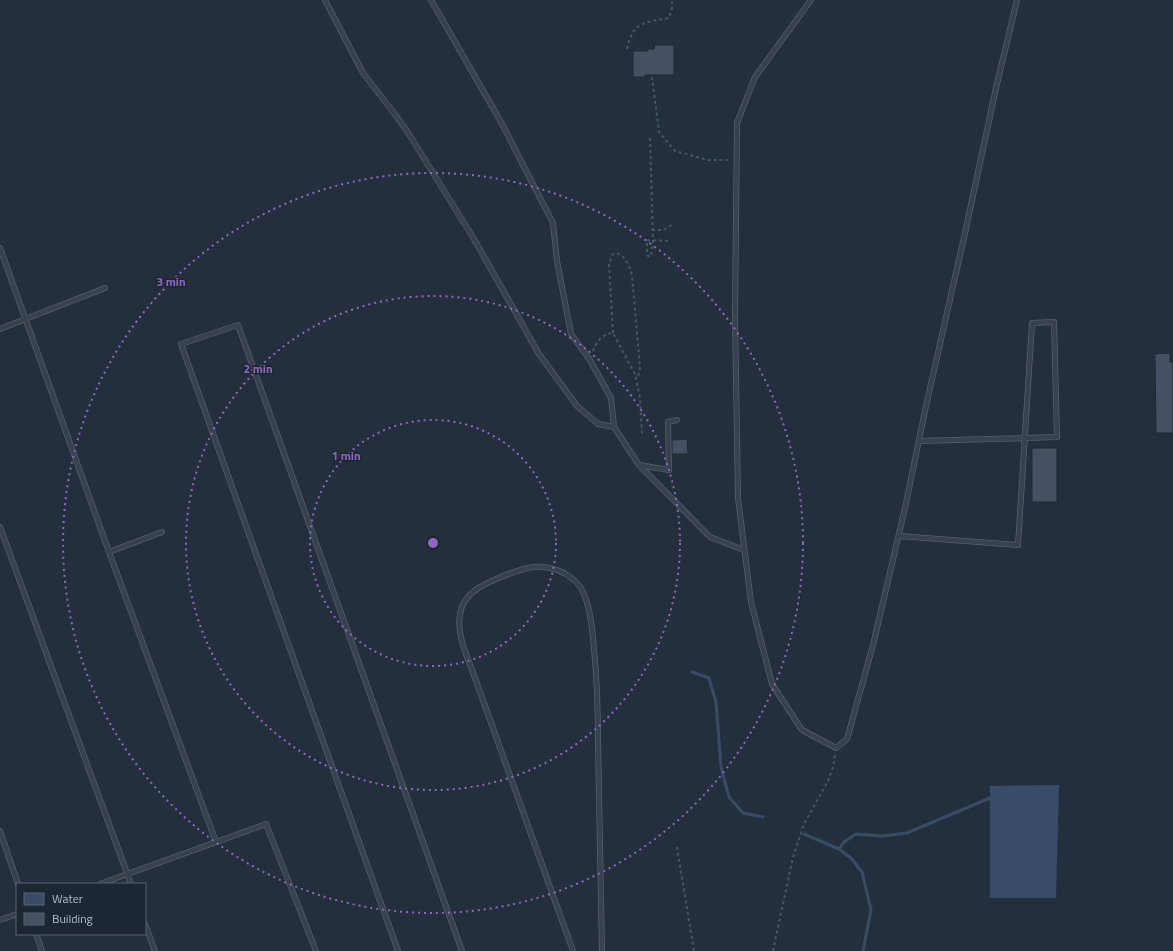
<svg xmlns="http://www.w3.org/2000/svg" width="1173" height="951" font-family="'Titillium Web',sans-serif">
<rect width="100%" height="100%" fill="#242f3e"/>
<path fill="#394c67" d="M1059 785 1056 898H990V786Z"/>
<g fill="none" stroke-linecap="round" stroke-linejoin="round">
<g stroke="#394c67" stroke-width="3">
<path d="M692 672 709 678 716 702 721 767 729 797 743 813 763 817"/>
<path d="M804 834 839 849 851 858 862 872 871 910 863 951"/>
<path d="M839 849 844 842 856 834 883 836 907 833 990 798"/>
</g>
</g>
<g fill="#455162" stroke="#1f2835">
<path d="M655 45H674V75H645V77H633V51H647L648 49H654Z"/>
<path d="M1170 353V362H1173V433H1156L1155 354Z"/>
<path d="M687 439 688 454H672V440Z"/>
<rect x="1032" y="448" width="25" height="54"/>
</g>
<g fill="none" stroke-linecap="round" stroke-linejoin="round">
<defs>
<g id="service">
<path d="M325 0 363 73 397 117 407 131 474 239 539 354 577 406 598 424 614 427 639 465 669 470 668 422 677 420"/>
<path d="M431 0 501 122 553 223 557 261 571 334 590 360 611 398 614 427"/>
<path d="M811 0 755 77 737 123 735 317 738 498 751 602 772 684 802 730 836 748 847 739 873 645 905 508 926 406 965 233 996 88 1017 0"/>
<path d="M0 248 109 552"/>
<path d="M0 329 105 288"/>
<path d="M639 465 710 537 744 550"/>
<path d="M0 527 131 884"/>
<path d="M162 532 109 552 216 842"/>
<path d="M899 536 1018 545 1032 323 1054 322 1057 437 919 441"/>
<path d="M0 831 18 884"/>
<path d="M100 884 266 824 316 951"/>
<path d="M0 920 17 914"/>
<path d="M145 924 155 951"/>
<path d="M36 934 42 951"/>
<path d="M398 951 181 344 238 325 462 951"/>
<path d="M573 951 475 678C468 658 456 635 460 614 463 593 484 584 501 577 524 568 540 561 564 573 573 578 579 583 583 592 591 609 592 630 594 648 597 680 598 711 598 742 599 812 601 881 602 951"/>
</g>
</defs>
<use href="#service" stroke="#565f6c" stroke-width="6"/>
<g stroke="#44595c" stroke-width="2" stroke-dasharray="3 3" stroke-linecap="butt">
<path d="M627 49C633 21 644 23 669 18L672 8V0"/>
<path d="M652 77 659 132 675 151 708 160H730"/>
<path d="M650 138 653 241 651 255 650 257 648 256 647 254V240L668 241"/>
<path d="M652 230H663L672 225"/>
<path d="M613 333 609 264 613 254 616 253C626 256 629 266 632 275L640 368 639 374 636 379"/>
<path d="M593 351C596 342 602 334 613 333L635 374 640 398 642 435"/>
<path d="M677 847 694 951"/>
<path d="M773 951 793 857 804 824 828 781 833 767 835 755"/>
</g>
<use href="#service" stroke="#38414e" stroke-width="4.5"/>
</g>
<g fill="none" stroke="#9266c3" stroke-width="2" stroke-dasharray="2 4">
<circle cx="433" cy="543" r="123"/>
<circle cx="433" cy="543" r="247"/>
<circle cx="433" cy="543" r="370"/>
</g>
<circle cx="433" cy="543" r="6" fill="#9266c3" stroke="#1d2633" stroke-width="2"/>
<g font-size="12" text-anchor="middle" font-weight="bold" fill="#9266c3" stroke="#1d2633" stroke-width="3" stroke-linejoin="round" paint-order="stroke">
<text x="171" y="286">3 min</text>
<text x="258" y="373">2 min</text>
<text x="346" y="460">1 min</text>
</g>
<rect x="16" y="883" width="130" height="52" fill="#1d2633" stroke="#59626f"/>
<rect x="24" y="893" width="20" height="12" fill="#394c67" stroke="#59626f"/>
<text x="52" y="903" font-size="12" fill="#b4bcc9">Water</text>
<rect x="24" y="913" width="20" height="12" fill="#455162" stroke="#59626f"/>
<text x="52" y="923" font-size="12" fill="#b4bcc9">Building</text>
</svg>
